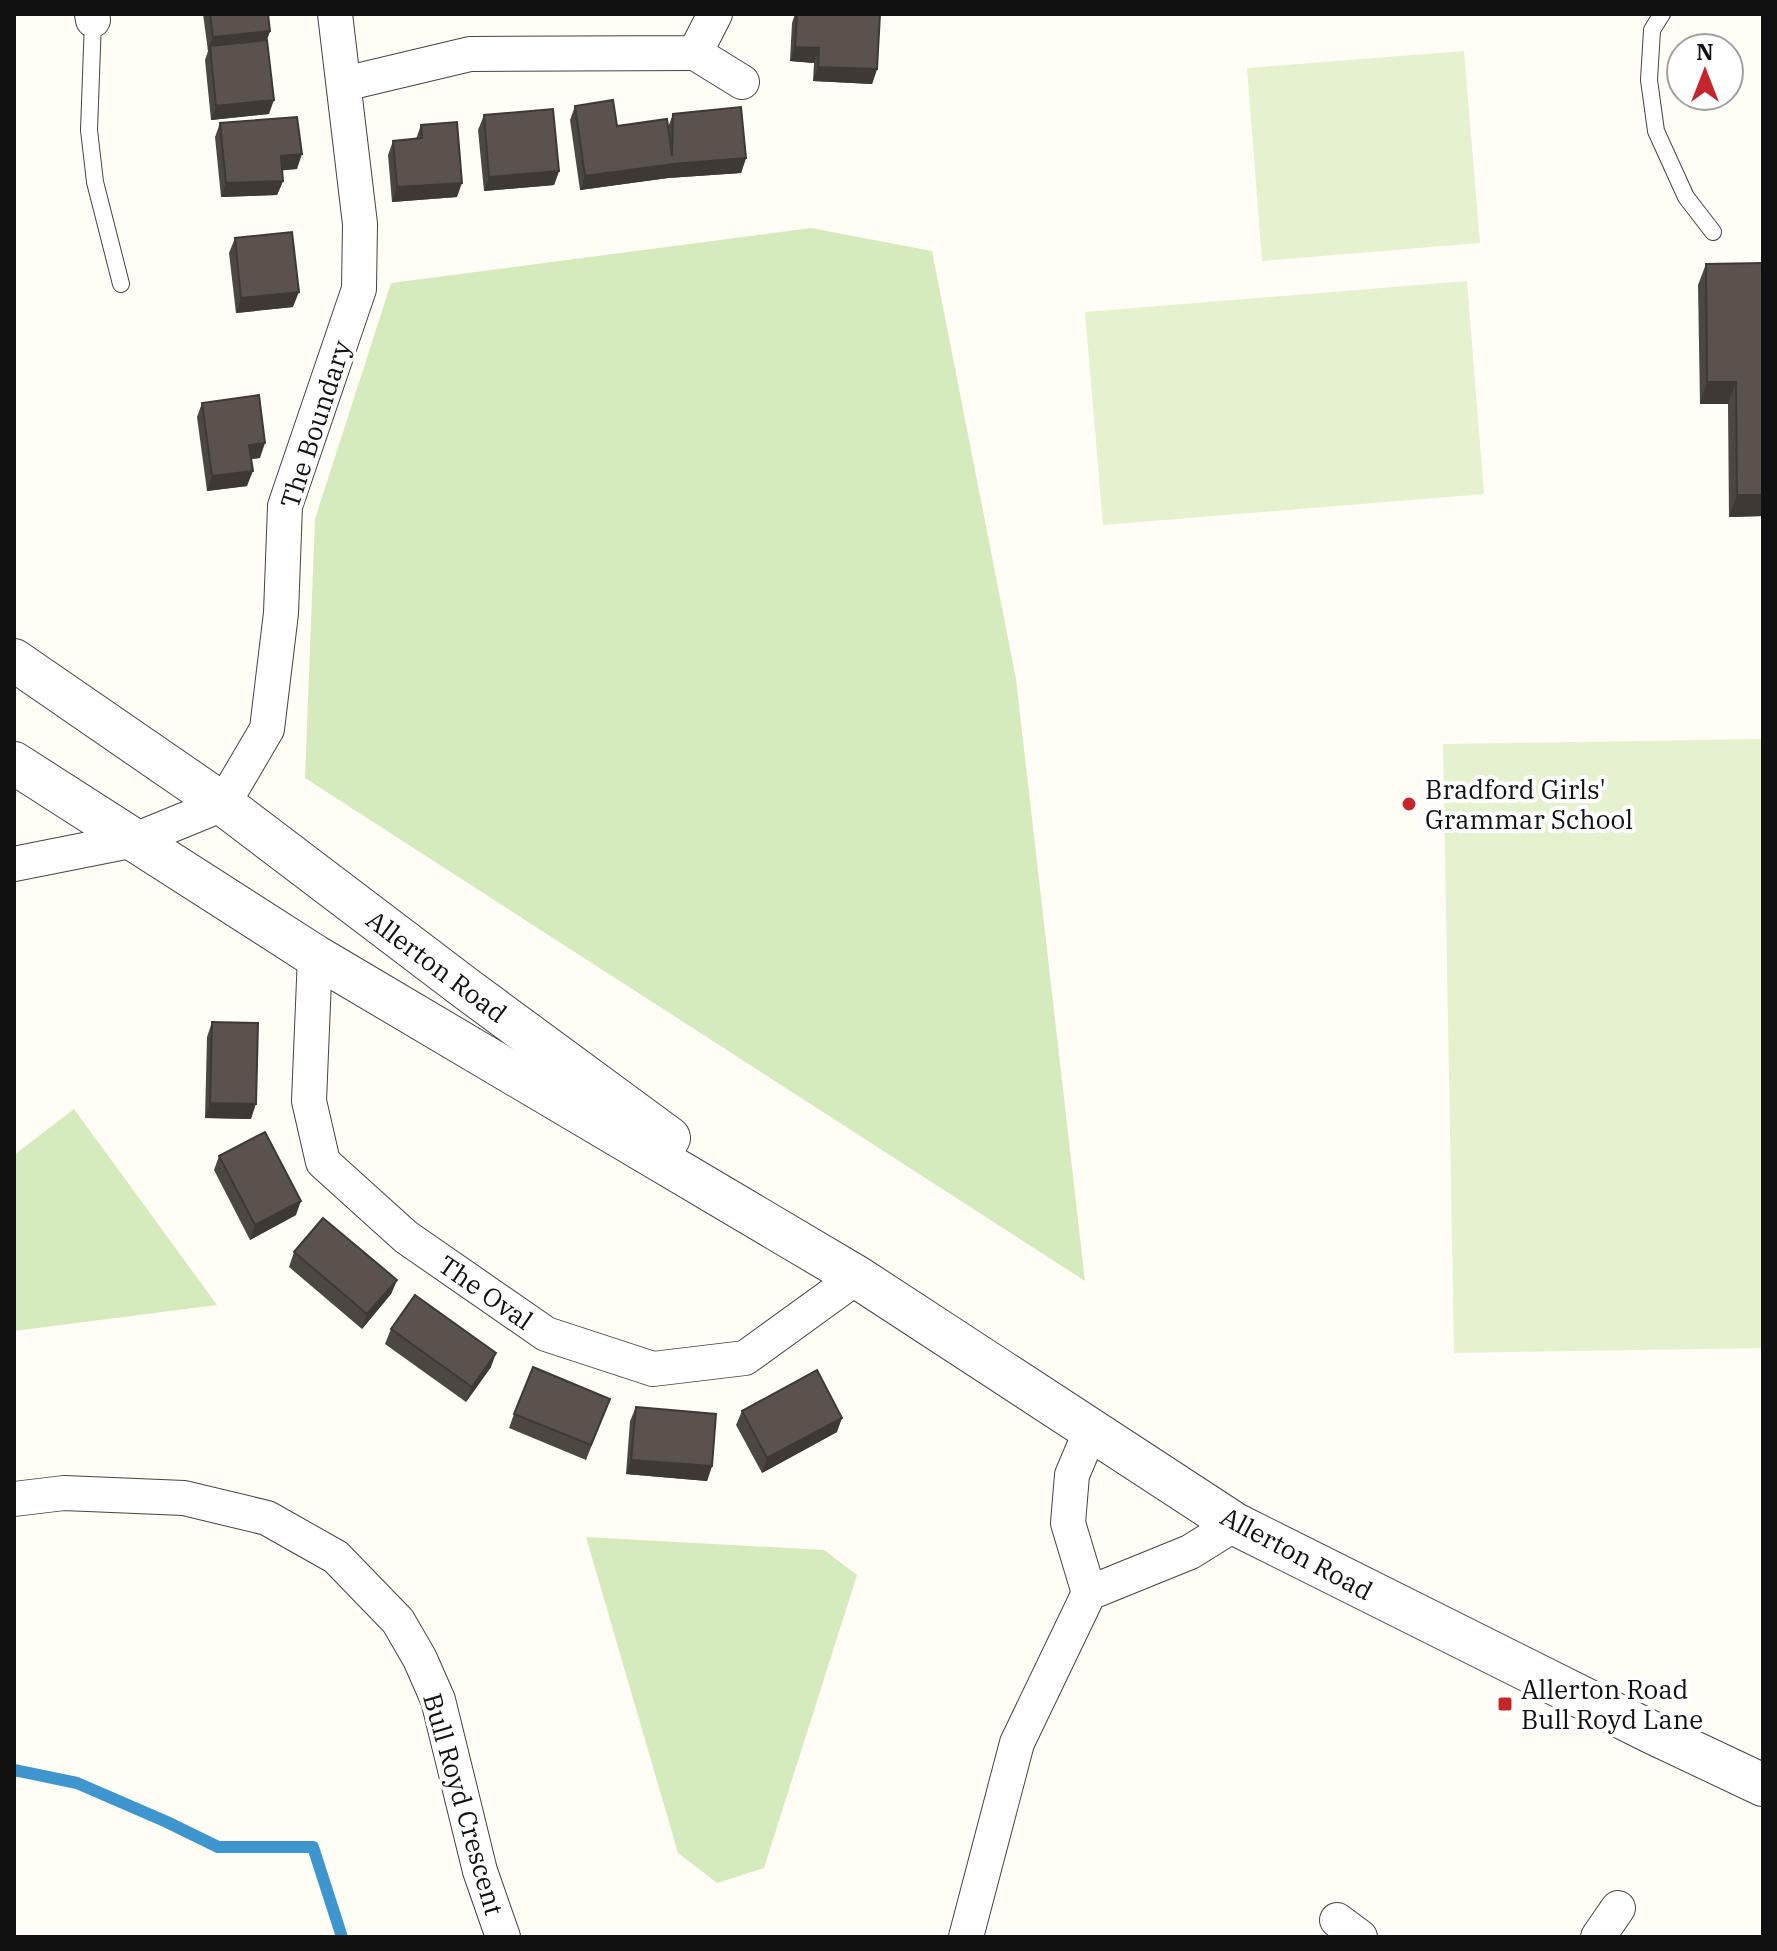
<svg xmlns="http://www.w3.org/2000/svg" width="1777" height="1951" font-family="'IBM Plex Serif',serif">
<rect width="100%" height="100%" fill="#fffdf5"/>
<g fill="#d5ebbd">
<path d="M811 228 932 251 1016 679 1085 1281 305 778 315 519 391 283Z"/>
<path d="M74 1109 217 1305 14 1331V1155Z"/>
<path d="M586 1537 824 1550 857 1575 764 1868 717 1883 678 1853Z"/>
</g>
<g fill="#e6f2cf">
<path d="M1464 51 1480 243 1262 261 1247 68Z"/>
<path d="M1467 281 1484 494 1103 525 1085 312Z"/>
<path d="M1763 739V1348L1454 1353 1443 744Z"/>
</g>
<g fill="none" stroke-linecap="round" stroke-linejoin="round">
<path stroke="#3f96cf" stroke-width="12" d="M14 1770 77 1783 167 1822 218 1847H313L342 1937"/>
<defs>
<g id="service">
<path d="M1662 14 1652 30 1649 80 1656 131 1686 197 1713 232"/>
<path d="M93 20 89 130 95 182 121 284"/>
</g>
<g id="minor">
<path d="M92 14 93 20"/>
<path d="M695 53 742 82"/>
<path d="M344 84 470 54 695 53 715 14"/>
<path d="M14 864 135 840 223 804 267 729 281 613 285 506 359 289 360 224 335 14"/>
<path d="M315 956 309 1101 323 1162 406 1237 546 1334 653 1369 745 1358 857 1277"/>
<path d="M14 1499 64 1493 184 1498 267 1518 336 1557 398 1621 420 1659 438 1700 480 1871 503 1937"/>
<path d="M1089 1593 1068 1523 1072 1475 1091 1430"/>
<path d="M1337 1920 1360 1937"/>
<path d="M966 1937 1017 1743 1089 1593 1190 1552 1235 1524"/>
<path d="M1598 1937 1618 1908"/>
</g>
<g id="tertiary">
<path d="M14 660 223 804 468 990 669 1138"/>
<path d="M14 763 315 956 857 1277 1235 1524 1653 1733 1763 1785"/>
</g>
</defs>
<use href="#service" stroke="#444" stroke-width="18"/>
<use href="#minor" stroke="#444" stroke-width="36"/>
<use href="#tertiary" stroke="#444" stroke-width="44"/>
<use href="#service" stroke="#fff" stroke-width="16"/>
<use href="#minor" stroke="#fff" stroke-width="34"/>
<use href="#tertiary" stroke="#fff" stroke-width="42"/>
</g>
<g fill="#4d4742">
<path d="M203 14H268L270 31 267 40 269 114 211 120 205 60 208 51Z"/>
<path d="M795 14H880L877 69 872 84 813 81 814 63 790 61 792 23Z"/>
<path d="M575 106 617 126 668 127 673 114 746 158 741 173 668 178 580 190 570 120Z"/>
<path d="M484 115 559 171 554 185 484 191 478 130Z"/>
<path d="M220 123 297 169 282 170 283 181 277 195 221 197 215 137Z"/>
<path d="M421 125 457 197 392 202 388 155 393 141 416 139Z"/>
<path d="M235 238 293 307 236 313 229 253Z"/>
<path d="M1763 263V516L1729 517 1728 404H1700L1698 285 1706 264Z"/>
<path d="M202 403 260 458 251 459 247 486 207 491 197 417Z"/>
<path d="M212 1022 251 1119 205 1118 207 1037Z"/>
<path d="M219 1156 296 1215 250 1240 214 1170Z"/>
<path d="M294 1252 397 1280 391 1294 362 1329 289 1267Z"/>
<path d="M391 1329 491 1367 466 1402 385 1344Z"/>
<path d="M610 1399 586 1460 509 1428 514 1414Z"/>
<path d="M636 1407 712 1466 707 1481 626 1474 630 1421Z"/>
<path d="M742 1411 837 1432 762 1473 736 1425Z"/>
</g>
<g fill="#3f3936">
<path d="M270 31 265 45 210 46 207 51 213 37Z"/>
<path d="M795 47 819 48 814 63 790 61Z"/>
<path d="M818 67 877 69 872 84 813 81Z"/>
<path d="M274 100 269 114 211 120 216 106Z"/>
<path d="M302 154 297 169 275 171 281 156Z"/>
<path d="M746 158 741 173 668 178 580 190 585 176 673 164Z"/>
<path d="M559 171 554 185 484 191 489 177Z"/>
<path d="M283 181 277 195 221 197 226 183Z"/>
<path d="M462 183 457 197 392 202 397 187Z"/>
<path d="M299 292 293 307 236 313 241 298Z"/>
<path d="M1707 382H1736L1728 404H1700Z"/>
<path d="M265 443 260 458 244 460 249 445Z"/>
<path d="M253 471 247 486 207 491 212 476Z"/>
<path d="M1737 495H1763V516L1729 517Z"/>
<path d="M210 1103 256 1104 251 1119 205 1118Z"/>
<path d="M301 1201 296 1215 250 1240 255 1225Z"/>
<path d="M397 1280 391 1294 362 1329 367 1314Z"/>
<path d="M496 1353 491 1367 466 1402 472 1387Z"/>
<path d="M842 1418 837 1432 762 1473 767 1458Z"/>
<path d="M631 1460 712 1466 707 1481 626 1474Z"/>
</g>
<g fill="#5a524d" stroke="#3f3936" stroke-width="2">
<path d="M210 14H268L270 31 213 37Z"/>
<path d="M797 14H880L877 69 818 67 819 48 795 47Z"/>
<path d="M267 40 274 100 216 106 210 46Z"/>
<path d="M613 100 617 126 667 119 672 156 673 114 741 107 746 158 673 164 585 176 575 106Z"/>
<path d="M553 109 559 171 489 177 484 115Z"/>
<path d="M297 117 302 154 281 156 283 181 226 183 220 123Z"/>
<path d="M457 122 462 183 397 187 393 141 422 138 421 125Z"/>
<path d="M292 232 299 292 241 298 235 238Z"/>
<path d="M1763 263V495H1737L1736 382H1707L1706 264Z"/>
<path d="M259 395 265 443 249 445 253 471 212 476 202 403Z"/>
<path d="M212 1022 258 1023 256 1104 210 1103Z"/>
<path d="M265 1132 301 1201 255 1225 219 1156Z"/>
<path d="M323 1218 397 1280 367 1314 294 1252Z"/>
<path d="M415 1295 496 1353 472 1387 391 1329Z"/>
<path d="M533 1367 610 1399 591 1445 514 1414Z"/>
<path d="M817 1370 842 1418 767 1458 742 1411Z"/>
<path d="M636 1407 716 1414 712 1466 631 1460Z"/>
</g>
<g fill="#c4262e" stroke="#fff" stroke-width="3">
<circle cx="1409" cy="804" r="8"/>
<rect x="1497" y="1696" width="16" height="16" rx="4"/>
</g>
<g text-anchor="middle" dominant-baseline="central" stroke-width="8" stroke-linejoin="round" paint-order="stroke">
<g font-size="26" fill="#111" stroke="#fff">
<text transform="translate(315 424) rotate(-72)">The Boundary</text>
<text transform="translate(437 966) rotate(37)">Allerton Road</text>
<text transform="translate(486 1292) rotate(35)">The Oval</text>
<text transform="translate(1297 1553) rotate(28)">Allerton Road</text>
<text transform="translate(464 1804) rotate(74)">Bull Royd Crescent</text>
</g>
<g font-size="26" fill="#111" stroke="#fff" text-anchor="start">
<text x="1425" y="789">Bradford Girls'<tspan x="1425" dy="30">Grammar School</tspan></text>
<text x="1521" y="1689">Allerton Road<tspan x="1521" dy="30">Bull Royd Lane</tspan></text>
</g>
</g>
<rect width="1777" height="1951" fill="none" stroke="#111111" stroke-width="32"/>
<g transform="translate(1705 72)"><circle r="38" fill="#ffffff" stroke="#a0a0a0" stroke-width="2"/>
<path d="M0-6L14 30L0 20L-14 30Z" fill="#c4262e"/>
<text y="-12" font-size="22" font-weight="bold" text-anchor="middle" fill="#111111">N</text>
</g>
</svg>
